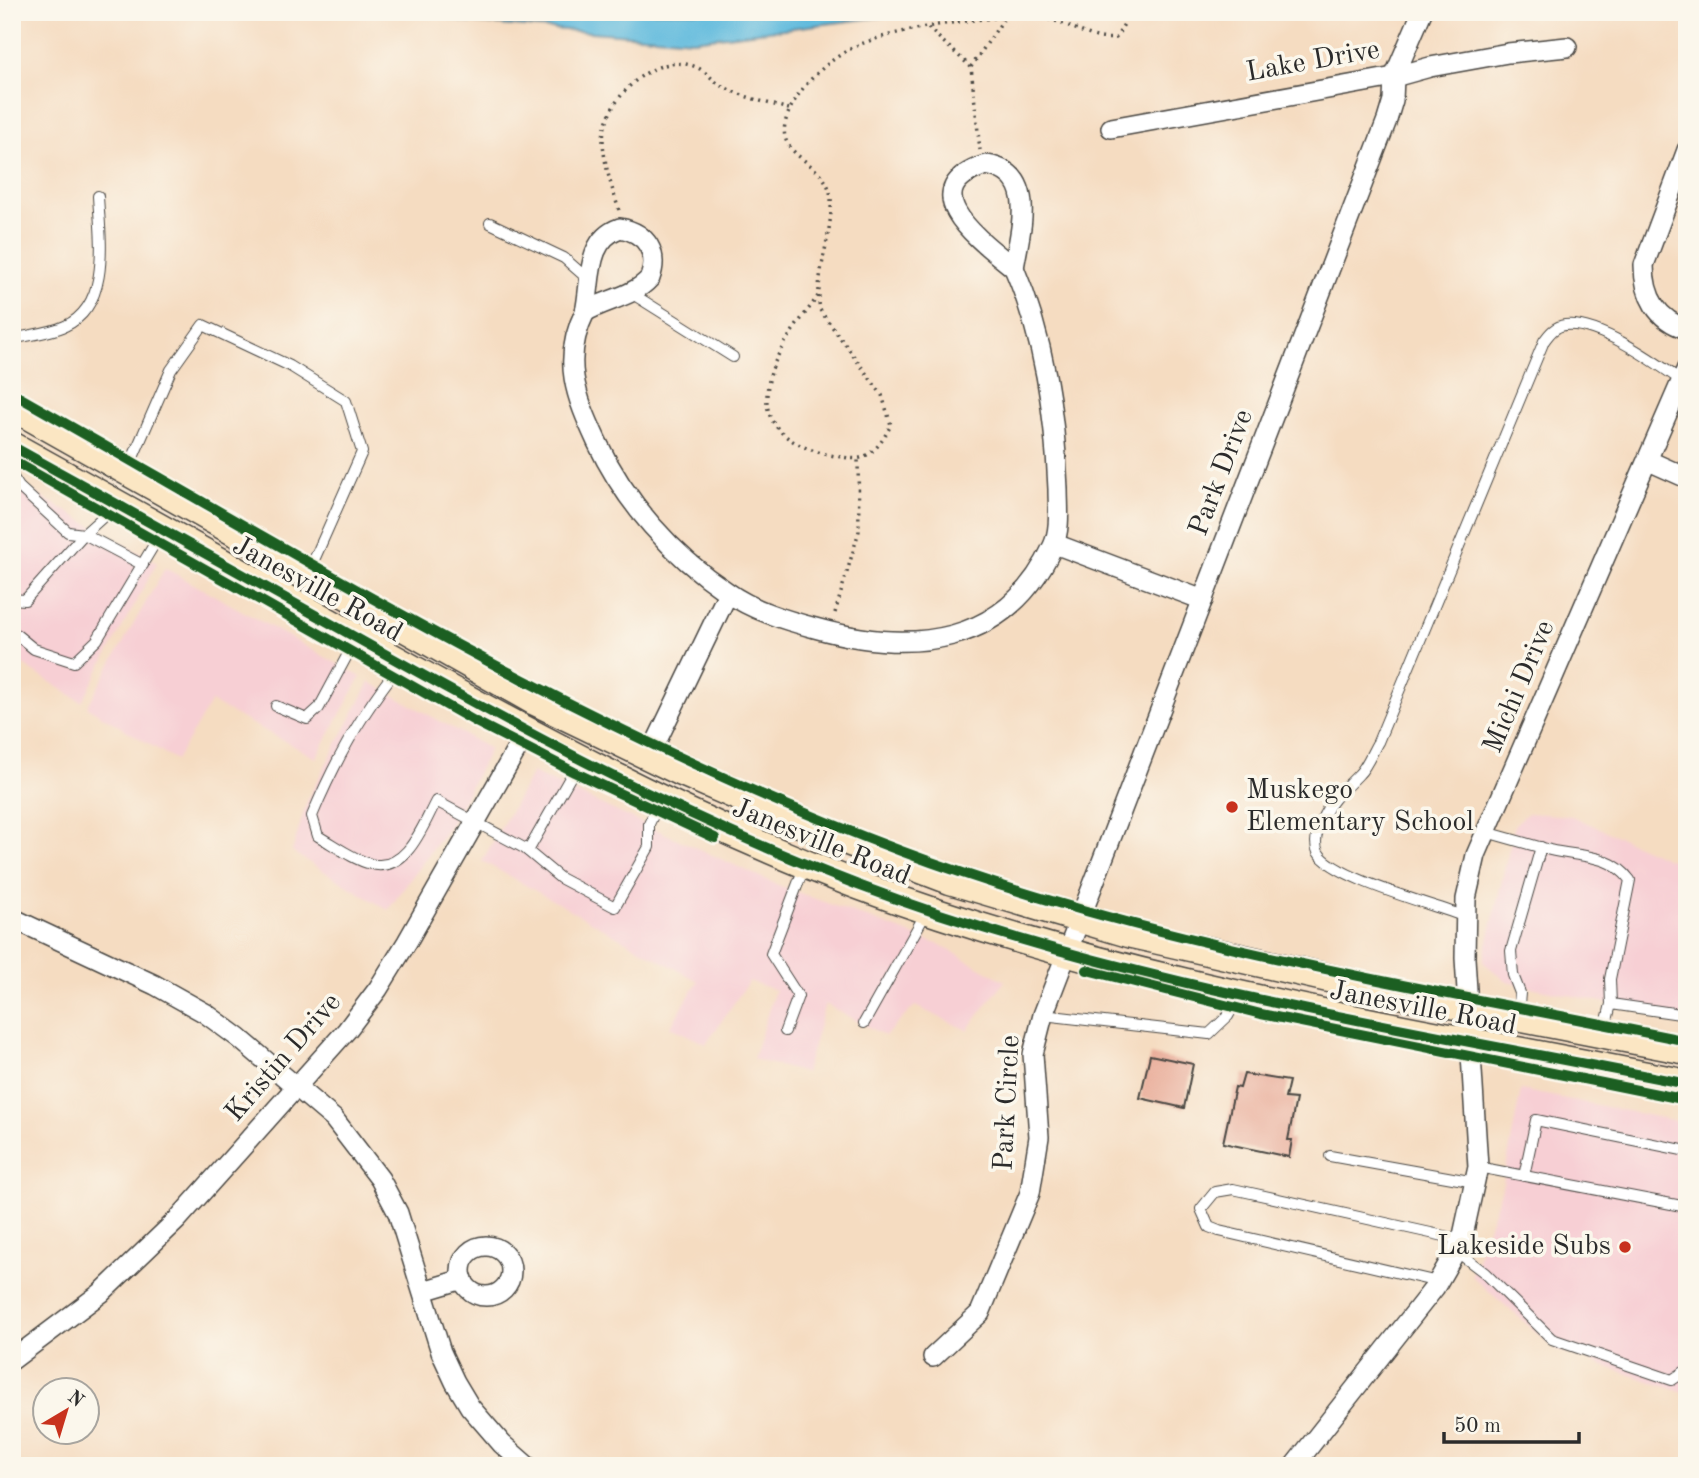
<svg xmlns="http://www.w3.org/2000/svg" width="1699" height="1478" font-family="'Old Standard TT',serif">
<rect width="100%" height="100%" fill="#fbf7ec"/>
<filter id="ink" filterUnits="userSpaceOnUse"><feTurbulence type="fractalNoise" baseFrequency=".0143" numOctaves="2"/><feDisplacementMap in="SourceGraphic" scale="14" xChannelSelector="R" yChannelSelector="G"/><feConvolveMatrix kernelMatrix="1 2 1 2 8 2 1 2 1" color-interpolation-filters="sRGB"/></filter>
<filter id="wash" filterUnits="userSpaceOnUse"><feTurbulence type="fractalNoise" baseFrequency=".00686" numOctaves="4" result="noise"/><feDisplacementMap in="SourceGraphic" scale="28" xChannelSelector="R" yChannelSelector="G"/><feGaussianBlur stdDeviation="1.57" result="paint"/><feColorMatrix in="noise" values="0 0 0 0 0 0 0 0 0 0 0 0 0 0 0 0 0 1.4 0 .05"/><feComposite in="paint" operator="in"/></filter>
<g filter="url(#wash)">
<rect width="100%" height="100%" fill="#f5dcc1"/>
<g fill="#f7cfd4">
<path d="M12 480 157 563 82 702 12 658Z"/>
<path d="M165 568 361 677 316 758 211 702 176 760 87 707Z"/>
<path d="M370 682 490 749 452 822 388 910 292 852 308 798Z"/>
<path d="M532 773 778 885 940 945 1005 981 967 1030 915 1006 885 1036 825 1004 805 1073 753 1059 775 990 749 981 706 1044 670 1027 698 981 482 861Z"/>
<path d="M1528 813 1572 816 1668 859 1687 864V1020L1507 982 1483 962 1515 824Z"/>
<path d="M1521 1090 1687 1123V1394L1557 1350 1471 1276 1502 1188Z"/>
</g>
<path fill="#5fbadd" stroke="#457284" stroke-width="2" d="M427 12H923L693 40 463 22Z"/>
<g id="blocks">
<g fill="#e8a995">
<path d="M1150 1055 1193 1064 1184 1108 1140 1098Z"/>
<path d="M1244 1074 1289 1081 1285 1098 1296 1099 1288 1140H1292L1289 1157 1223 1143 1235 1087 1240 1088Z"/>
</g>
</g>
</g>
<g filter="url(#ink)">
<use href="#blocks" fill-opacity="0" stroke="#494642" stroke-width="2"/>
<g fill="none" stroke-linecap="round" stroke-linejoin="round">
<defs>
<g id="service">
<path d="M490 223 564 258 589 280"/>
<path d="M631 293 733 357"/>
<path d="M12 339C29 335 50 333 65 326 112 305 100 235 98 196"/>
<path d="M128 469 171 370 203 325 290 366 346 401 362 452 310 569"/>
<path d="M12 476 19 487 68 532 84 534 114 507"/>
<path d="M12 599 25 600 84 534 143 565"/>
<path d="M12 631 34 649 74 662 97 640 161 533"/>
<path d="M401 664C364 709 334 763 312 816L318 836C334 845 354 860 371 864 407 873 423 825 436 801L524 848 560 878 615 907 649 847V824L659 803"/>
<path d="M276 706 307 719 319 708 356 639"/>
<path d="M1486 832C1508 838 1529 844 1550 850 1579 857 1610 853 1630 880L1610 979 1611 1004 1604 1033"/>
<path d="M528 851 580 760"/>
<path d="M1466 917C1435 905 1332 878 1318 852 1313 841 1319 825 1324 815 1332 798 1346 788 1359 774 1367 766 1372 752 1378 742L1544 341C1549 334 1555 326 1565 325 1598 321 1655 362 1682 381"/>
<path d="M1611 1004 1687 1015"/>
<path d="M1043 1015 1209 1034 1228 1016 1239 996"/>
<path d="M1518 1016 1520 993 1513 975 1511 951 1541 847"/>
<path d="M864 1023 927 911"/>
<path d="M785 1031 798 996 771 954 805 865"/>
<path d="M1330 1156 1475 1182"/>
<path d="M1478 1167 1687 1207"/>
<path d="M1524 1176 1536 1120 1687 1151"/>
<path d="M1456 1251 1485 1273 1552 1339 1672 1380 1687 1370"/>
<path d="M1438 1282 1219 1231 1209 1227 1201 1209 1215 1192 1233 1189 1462 1240"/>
</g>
<g id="minor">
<path d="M1111 128 1394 77 1430 67 1508 53 1567 47"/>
<path d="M1687 150 1644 265C1644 295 1656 320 1687 329"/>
<path d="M986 165C1039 173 1020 230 1014 268 982 242 909 190 986 165Z"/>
<path d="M620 228C647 233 659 253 650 278 633 297 607 299 585 312 592 282 585 240 620 228Z"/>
<path d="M585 312C561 360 576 397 597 442 625 502 672 555 727 592 752 610 785 620 815 628 911 655 1007 647 1053 546 1061 529 1058 507 1058 489 1055 412 1044 338 1014 268"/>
<path d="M1649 461 1687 478"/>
<path d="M1055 544 1203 600"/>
<path d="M649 757 728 593"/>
<path d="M12 918 155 985 205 1013 239 1038 334 1119 380 1179 398 1213 441 1352 455 1382 470 1407 502 1444 527 1466"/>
<circle cx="486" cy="1271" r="25"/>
<path d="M423 1291 463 1279"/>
<path d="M933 1357 980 1313 1030 1193 1039 1137 1033 1054 1043 1015 1387 120 1393 100 1394 77 1422 12"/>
<path d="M12 1360 101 1293 177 1220 347 1030 378 989 407 942 526 733"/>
<path d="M1294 1466 1435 1287 1462 1240 1478 1167 1465 958 1466 899 1476 855 1687 368"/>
</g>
<g id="secondary">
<path d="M12 406 535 701 682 772 800 823 950 880 1132 934 1404 995 1687 1050"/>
<path d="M12 446C126 509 240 573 353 636 517 728 682 818 858 885 1124 986 1409 1028 1687 1084"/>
</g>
</defs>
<use href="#service" stroke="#494642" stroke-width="12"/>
<use href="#minor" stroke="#494642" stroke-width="22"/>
<use href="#secondary" stroke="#494642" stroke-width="31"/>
<g stroke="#494642" stroke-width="3.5" stroke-dasharray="2 5" stroke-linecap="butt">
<path d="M1050 20 1055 12"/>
<path d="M928 28 971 67 980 150"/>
<path d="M971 67 1003 20"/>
<path d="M619 210C612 188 604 165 603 141 603 101 654 49 696 67 706 71 713 81 722 86 743 97 767 103 789 109"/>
<path d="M818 296C797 326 769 356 767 395 764 436 809 453 842 457 849 458 857 460 863 457 878 450 884 438 891 425L882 395 820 310C814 274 833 236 831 199 829 166 791 161 785 137 782 123 790 108 797 97 810 76 838 53 861 44 898 29 974 18 1013 17 1025 17 1039 17 1051 20 1074 25 1092 42 1116 38L1124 24 1126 13"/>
<path d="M835 613 859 531 858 458"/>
</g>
<use href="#service" stroke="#fff" stroke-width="10"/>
<use href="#minor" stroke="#fff" stroke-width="19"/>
<use href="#secondary" stroke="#fbe6c3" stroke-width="28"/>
<defs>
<g id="cycleway">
<path d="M12 393C302 557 588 734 901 851 1154 946 1423 987 1687 1041"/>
<path d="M12 446C126 509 240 573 353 636 517 728 682 818 858 885 1124 986 1409 1028 1687 1084"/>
<path d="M12 460 476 722 574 772 715 838"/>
<path d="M1087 970 1261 1014 1687 1100"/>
</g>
</defs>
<use href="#cycleway" stroke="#fbf7ec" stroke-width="15"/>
<use href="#cycleway" stroke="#1b5e20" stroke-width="10"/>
</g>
</g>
<g fill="#c8321e" stroke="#fbf7ec" stroke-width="2.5">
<circle cx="1232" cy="807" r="7"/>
<circle cx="1625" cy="1247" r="7"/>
</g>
<g text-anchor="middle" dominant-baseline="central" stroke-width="7" stroke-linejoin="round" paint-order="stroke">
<g font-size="28" fill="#2b2b2b" stroke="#fbf7ec">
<text transform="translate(1313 62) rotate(-10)">Lake Drive</text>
<text transform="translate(1222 473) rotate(-69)">Park Drive</text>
<text transform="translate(317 590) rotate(29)">Janesville Road</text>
<text transform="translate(1520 687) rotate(-67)">Michi Drive</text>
<text transform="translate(821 843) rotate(22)">Janesville Road</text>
<text transform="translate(1423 1009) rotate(11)">Janesville Road</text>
<text transform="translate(284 1058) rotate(-49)">Kristin Drive</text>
<text transform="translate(1008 1103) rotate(-87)">Park Circle</text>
</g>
<g font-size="28" fill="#2b2b2b" stroke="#fbf7ec" text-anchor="start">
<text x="1246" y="791">Muskego<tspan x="1246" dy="32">Elementary School</tspan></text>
<text x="1611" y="1247" text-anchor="end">Lakeside Subs</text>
</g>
</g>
<rect width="1699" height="1478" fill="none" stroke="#fbf7ec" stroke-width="42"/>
<g transform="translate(66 1411) rotate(38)"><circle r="33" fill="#fbf7ec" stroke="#a8a59f" stroke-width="2"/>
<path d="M0-5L12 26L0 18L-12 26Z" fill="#c8321e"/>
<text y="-10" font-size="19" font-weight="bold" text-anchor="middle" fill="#2b2b2b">N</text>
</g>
<path d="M1444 1432v10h135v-10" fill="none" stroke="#2b2b2b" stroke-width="3.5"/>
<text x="1454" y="1432" font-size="21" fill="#2b2b2b" stroke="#fbf7ec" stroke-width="5" paint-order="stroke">50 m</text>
</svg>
